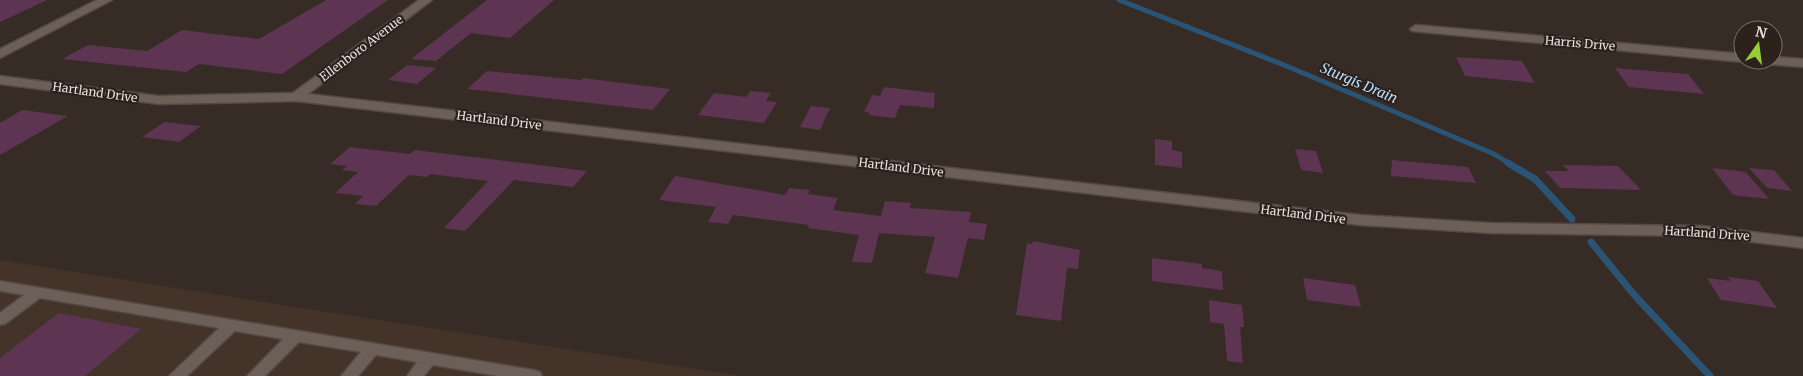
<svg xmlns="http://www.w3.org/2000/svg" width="1803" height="376" font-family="Merriweather,serif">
<rect width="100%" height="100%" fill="#372b25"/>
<path fill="#433329" d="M0 260 289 306 741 376H0Z"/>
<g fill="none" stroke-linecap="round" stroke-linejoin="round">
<path stroke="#2a5374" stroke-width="5" d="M1119 0 1289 67 1494 154 1510 164"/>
<g stroke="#2a5374" stroke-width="7">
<path d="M1508 163 1535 179 1572 219"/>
<path d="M1591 242 1636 297 1710 376"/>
</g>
</g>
<g fill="#5d3552">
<path d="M0 0H47L0 22Z"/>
<path d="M326 0H388L282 74 199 64 186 72 62 59 88 45 147 51 182 30 259 39Z"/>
<path d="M487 0H554L510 38 471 33 436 61 411 59Z"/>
<path d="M1456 57 1522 61 1535 83 1465 76Z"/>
<path d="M407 65 436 68 417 84 388 80Z"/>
<path d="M1615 68 1688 74 1704 94 1629 87Z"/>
<path d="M487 71 581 80 583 78 670 89 653 110 467 89Z"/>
<path d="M884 87 935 93 934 108 900 105 895 118 869 115 870 113 864 112 872 95 880 96Z"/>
<path d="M750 91 771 93 766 101 777 102 764 123 698 115 714 93 746 97Z"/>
<path d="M811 106 830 108 820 130 800 127Z"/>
<path d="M22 110 68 116 0 155V123Z"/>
<path d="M164 122 201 126 179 142 142 137Z"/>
<path d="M1155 139 1172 141V150L1182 152V168L1155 165Z"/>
<path d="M350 147 410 154 415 150 587 171 573 187 514 180 465 231 444 228 488 181 430 174 427 177 409 175 376 206 355 204 363 196 335 193 358 172 342 170 347 166 330 164Z"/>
<path d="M1295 149 1316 151 1323 173 1301 170Z"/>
<path d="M1392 160 1468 167 1476 183 1391 176Z"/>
<path d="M1563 165 1618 166 1641 190 1560 188 1545 171H1569Z"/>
<path d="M1712 168 1746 172 1769 199 1733 195Z"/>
<path d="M1749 168 1774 170 1792 191 1767 188Z"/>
<path d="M675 176 785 195 789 188 810 190 808 194 838 198 833 210 881 216 885 201 911 203 910 208 971 212 969 222 987 224 984 240 968 238 958 278 925 273 935 237 879 233 872 263 852 262 859 235 808 228 809 225 733 215 728 224 708 222 716 207 659 200Z"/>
<path d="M1033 241 1080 250 1078 269 1067 268 1061 321 1016 315 1027 243 1032 244Z"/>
<path d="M1152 258 1202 264V268L1222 271 1223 290 1152 281Z"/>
<path d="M1728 277 1758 281 1777 308 1721 300 1707 278 1731 281Z"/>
<path d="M1303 278 1355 285 1361 307 1307 300Z"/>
<path d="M1209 300 1242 305 1244 327H1240L1243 363 1227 361 1224 324 1210 322Z"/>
<path d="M59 313 141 329 85 376H0V358Z"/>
</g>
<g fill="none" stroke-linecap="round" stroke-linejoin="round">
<defs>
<path id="lane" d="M0 281 534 370 540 372 542 376H498L433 365 424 376H407L417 362 376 355 358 376H341L361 352 299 342 265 376H247L283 339 235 331 187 376H169L219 328 40 298 5 324 0 325V313L24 295 0 291Z"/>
<g id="street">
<path d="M97 0H112L0 58V49Z"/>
<path d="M419 0H432L308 94 1360 215 1490 223 1702 226 1803 238V248L1702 236 1490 233 1360 225 296 101 159 104 0 84V76L159 96 293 93Z"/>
<path d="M1416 25 1743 54V60H1748L1743 62 1412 31 1410 29Z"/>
<path d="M1773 57 1803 59V67L1767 64 1761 60H1773Z"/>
</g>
</defs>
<use href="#lane" stroke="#524843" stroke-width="3"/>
<use href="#street" stroke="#524843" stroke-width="3"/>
<use href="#lane" fill="#6c5f58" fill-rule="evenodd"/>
<use href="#street" fill="#6c5f58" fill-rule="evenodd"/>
</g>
<g text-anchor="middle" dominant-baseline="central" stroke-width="4.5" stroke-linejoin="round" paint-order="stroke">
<g font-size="12" fill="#e7dfdb" stroke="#2c211b">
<text transform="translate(1580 43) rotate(5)">Harris Drive</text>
<text transform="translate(361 48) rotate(-37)">Ellenboro Avenue</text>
<text transform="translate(95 92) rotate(8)">Hartland Drive</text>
<text transform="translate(499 120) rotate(7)">Hartland Drive</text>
<text transform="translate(901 167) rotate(7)">Hartland Drive</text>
<text transform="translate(1303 214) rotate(7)">Hartland Drive</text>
<text transform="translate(1707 233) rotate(4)">Hartland Drive</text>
</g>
<g font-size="14" font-style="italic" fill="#b7ddfe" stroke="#2c211b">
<text transform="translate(1359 83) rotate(23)">Sturgis Drain</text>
</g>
</g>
<g transform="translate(1758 45) rotate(14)"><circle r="24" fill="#2c211b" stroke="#776d68"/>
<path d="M0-4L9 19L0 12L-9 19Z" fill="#95cc3a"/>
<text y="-8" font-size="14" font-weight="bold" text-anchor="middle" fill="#e7dfdb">N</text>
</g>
</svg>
